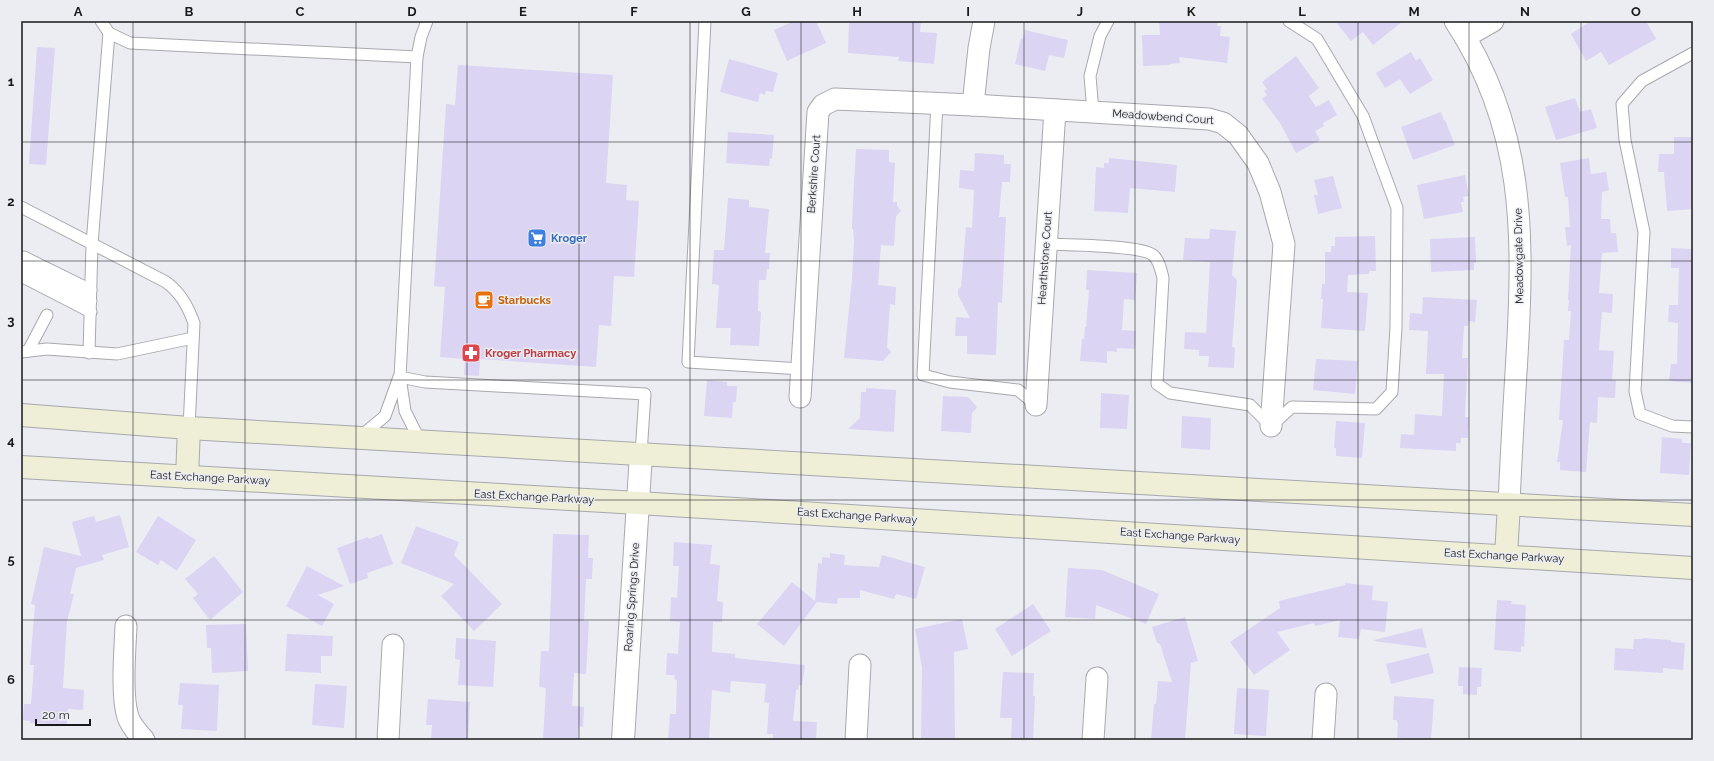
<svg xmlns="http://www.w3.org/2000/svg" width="1714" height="761" font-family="Raleway,sans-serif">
<rect width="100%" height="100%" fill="#ecedf2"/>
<g fill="#dbd4f3">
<path d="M794 21H816L826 43 787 61 774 30Z"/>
<path d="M849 21H921L920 32 937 33 934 64 898 61 899 57 848 53Z"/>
<path d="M1159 21H1218L1217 26H1221L1220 36 1230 37 1227 63 1179 57 1180 63 1170 64 1169 65 1143 66 1142 35H1160Z"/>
<path d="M1335 21H1403L1373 45 1363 32 1351 41Z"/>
<path d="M1591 21H1646L1656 39 1609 65 1601 52 1586 61 1571 34Z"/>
<path d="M1025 30 1068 40 1064 58 1049 55 1045 71 1015 64 1021 38 1023 39Z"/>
<path d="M37 47 55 48 46 165 29 164Z"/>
<path d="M1411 52 1416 61 1420 58 1433 80 1410 94 1400 79 1385 88 1376 73Z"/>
<path d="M1296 56 1319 88 1309 96 1316 107 1329 100 1337 115 1323 123 1324 126 1315 131 1320 140 1296 153 1280 123 1262 99 1267 95 1264 91 1267 89 1262 82Z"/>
<path d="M729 59 778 73 773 92 766 91 765 95 760 93 758 102 720 92Z"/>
<path d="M458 65 613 75 606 183 627 185 626 200 639 201 634 277 614 276 611 326 599 325 596 367 480 359 479 376 464 375 465 359 440 357 445 287 434 286 446 104 455 105Z"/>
<path d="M1575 98 1580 112 1591 109 1597 128 1556 140 1545 107Z"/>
<path d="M1441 112 1444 121 1445 120 1455 145 1413 160 1401 127Z"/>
<path d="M728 132 774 135 772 159 770 158 769 166 726 163Z"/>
<path d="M1674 137H1693V209L1667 211 1664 172H1658L1659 154H1674Z"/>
<path d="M856 149 889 150V162L895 163 893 202H897V206L901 211 896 216 894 246 881 245 878 285 896 287 895 305 890 304 887 347 891 352 883 361 844 358 852 279 854 241 853 229H852L853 200Z"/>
<path d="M975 153 1004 155V164H1011L1010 182H1002L999 217H1006L1002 303 998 302 996 355 967 354V336H955L956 317 970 318 958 295V289L961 287 966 227 972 228 974 190 959 188 960 170 974 171Z"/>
<path d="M1109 158 1177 165 1175 192 1130 188 1128 213 1094 211 1096 167 1104 168V163H1109Z"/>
<path d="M1589 158 1591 174 1606 172 1609 190 1602 192 1601 219H1610L1611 233H1616L1618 252 1602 253 1599 293 1613 294 1612 313 1602 312 1599 350 1614 351 1612 380H1616L1615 398 1598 397 1597 423 1590 422 1586 472 1560 470V462H1557L1563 420H1559L1564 340H1569L1571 311H1568L1569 300H1568L1571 245 1567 246 1565 227H1570L1568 197H1565L1560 163Z"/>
<path d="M1465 175 1469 196 1463 197 1464 202H1461L1463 212 1424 219 1417 185Z"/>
<path d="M1333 176 1342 208 1318 214 1314 195H1318L1314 180Z"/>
<path d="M728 198 749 200V207L769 209 765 253H770L769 269H767L766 280H759L758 311 761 312 759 346 730 345 731 328H716L719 285 712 284 714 250H724Z"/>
<path d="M1210 229 1236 231 1232 275 1237 280 1233 335 1232 347H1235L1234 368 1208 367 1209 356H1199V350L1184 349 1185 332 1206 333 1210 262 1183 260 1185 238 1209 239Z"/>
<path d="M1375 236 1376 271H1369V274L1348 275 1347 292 1368 293 1365 331 1321 328 1323 299H1321L1322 284H1325V252H1331V246H1335V237Z"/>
<path d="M1475 237 1476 263H1474V270L1431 272 1430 239Z"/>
<path d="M1671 248 1693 249V383L1669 381 1671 364H1677L1678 323 1668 322 1669 305H1678L1679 268H1671Z"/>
<path d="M1087 270 1137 273 1135 300 1124 299 1122 330 1136 331 1135 349 1117 348V352L1107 351V363L1080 361 1082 339H1084L1085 327H1086L1089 290H1086Z"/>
<path d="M1423 297 1477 300 1475 322 1468 321V326H1464L1462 358H1468L1465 417H1469L1468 438H1461V443H1456V451L1400 448 1401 434 1414 435 1415 414 1442 416 1444 374H1426L1428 331 1409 330 1410 313 1422 314Z"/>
<path d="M1316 359 1358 361 1355 394 1313 390Z"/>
<path d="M707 380 727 382V386H737L736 402H733L732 418 704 416Z"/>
<path d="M866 388 896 390 894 432 848 429 860 418 861 392H866Z"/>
<path d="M1101 393 1129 395 1127 429 1100 428Z"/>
<path d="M943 396 968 397 977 407 972 413 971 433 941 431Z"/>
<path d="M1182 416 1211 418 1210 450 1181 448Z"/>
<path d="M1336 421 1365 423 1362 458 1336 456V448H1334Z"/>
<path d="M1662 437 1682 439V443H1691L1689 475 1660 473Z"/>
<path d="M120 515 129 547 102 555 104 560 76 568 70 594H74L67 621 63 688 84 690 83 710 68 709 67 725 30 723V721L23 720 24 704H31L34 665H30L35 605 31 604 44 547 81 556 72 522 94 516 96 522Z"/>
<path d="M158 516 196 540 177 571 161 560 158 565 136 552Z"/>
<path d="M416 526 459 542 454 555 502 604 474 631 441 596 454 584 401 563Z"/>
<path d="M382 534 393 564 367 573 368 578 350 584 337 548 368 537 369 539Z"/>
<path d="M553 534 589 535 588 558H593L592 579H586L584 621H589L586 674 574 673 572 706 584 707 583 727 579 726 578 740H543L546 688 539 687 541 651H549Z"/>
<path d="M674 542 712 545 710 564 720 565 717 601 723 602 722 622H713L712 652 735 654V658L805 665 802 685H799L798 690H796L793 721 817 722 816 740H773V734H767L769 703 764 702 766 684 731 681 730 693 712 690 709 740H668L670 714H676L677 680 674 679 675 675H666L667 653 678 654 680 622 670 621 671 597 677 598 679 566H673Z"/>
<path d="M830 553 845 555 844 565 879 567 882 555 925 567 916 599 896 594 894 599 860 590V598H838L837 604 817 602 784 646 757 624 792 582 815 601 818 563 822 564V557L830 558Z"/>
<path d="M214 556 243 592 210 620 193 598 198 594 185 579Z"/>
<path d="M307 566 344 586 318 595 334 604 322 626 286 606Z"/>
<path d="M1068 568 1102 570 1159 594 1146 624 1096 605 1095 619 1065 617Z"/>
<path d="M1345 583 1373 586 1372 600 1388 602 1385 632 1361 629 1359 639 1338 637 1340 620 1315 626 1314 623 1277 632 1290 650 1254 675 1230 642 1280 608 1279 601 1345 585Z"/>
<path d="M1497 600 1512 601 1511 604 1526 605 1524 647 1521 646V652L1494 650Z"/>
<path d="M1033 604 1051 631 1012 656 995 629Z"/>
<path d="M1185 617 1198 661 1191 663 1185 740H1151L1154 704H1156L1158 681 1172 682 1160 644 1157 643 1152 627Z"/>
<path d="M962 619 968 649 954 652 955 740H921L922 668 915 629Z"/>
<path d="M246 624 248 671 212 673 211 648H207L206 625Z"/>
<path d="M1422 628 1427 648 1374 641V640Z"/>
<path d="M287 634 333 636 332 656H321V673L285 671Z"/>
<path d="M456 638 496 641 493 687 458 685 460 660 455 659Z"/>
<path d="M1643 638 1671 640V642L1685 643 1683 670 1663 668V673L1614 670 1615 648 1633 649 1634 639H1643Z"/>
<path d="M1429 653 1434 673 1391 684 1386 664Z"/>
<path d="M1459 667 1482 668 1481 687H1477V695L1463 694V686H1458Z"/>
<path d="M1003 672 1034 673 1033 696H1035L1033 740H1011L1012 718H1000Z"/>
<path d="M180 683 219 685 217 731 181 729 183 705H178Z"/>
<path d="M315 684 347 686 344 728 312 725Z"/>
<path d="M1237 688 1269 690 1266 736 1234 734Z"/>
<path d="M1394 696 1434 699 1431 740H1405V738H1397L1398 723H1397V720H1393Z"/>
<path d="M428 699 470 702 468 740H431L432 725H426Z"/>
</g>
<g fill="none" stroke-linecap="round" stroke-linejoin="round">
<defs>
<g id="service">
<path d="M101 21 109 33 130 43 417 57"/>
<path d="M705 21 688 362 801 369"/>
<path d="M1693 53 1642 81 1622 104 1625 140 1644 232 1635 391 1640 414 1672 426 1693 427"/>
<path d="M937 103 923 375 950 382 1018 390 1036 405"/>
<path d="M1093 112 1090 76 1100 36 1108 21"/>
<path d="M21 207 166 282C181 293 188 307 194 323L189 428"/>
<path d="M1046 244C1065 245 1141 245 1153 255 1159 260 1161 270 1163 278L1157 384 1170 393 1250 405 1271 426 1292 407 1376 409 1392 392 1396 327 1397 208 1363 116 1317 39 1289 21"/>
<path d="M24 257 91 290"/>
<path d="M21 267 91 301"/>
<path d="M21 276 91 312"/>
<path d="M28 351 47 315"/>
<path d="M21 352 47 349 117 354 193 338"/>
<path d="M89 353 92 244 109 33"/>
<path d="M400 377 425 382 645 394 641 454"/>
<path d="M361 436 385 416 399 377"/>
<path d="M420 441 405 411 400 377 417 57 421 37 427 21"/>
</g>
<g id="minor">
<path d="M1455 21C1525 127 1524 234 1517 356 1514 406 1511 455 1509 504"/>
<path d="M1465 37 1493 21"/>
<path d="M973 105 979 48 984 21"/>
<path d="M800 397 818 112 823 105 835 99 973 105 1209 119 1223 123 1238 135 1258 163 1270 192 1284 244 1271 426"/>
<path d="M1036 405 1055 110"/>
<path d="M126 626C125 650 121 695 128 717 131 726 138 733 144 740"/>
<path d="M388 740 393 645"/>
<path d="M856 740 860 665"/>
<path d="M1093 740 1097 678"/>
<path d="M1323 740 1326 694"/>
</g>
<path id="tertiary" d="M623 740 641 454"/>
<g id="secondary">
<path d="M21 415 189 428 1693 515"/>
<path d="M21 467 638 503 1693 568"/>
<path d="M187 477 189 428"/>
<path d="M1506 556 1509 504"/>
</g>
</defs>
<use href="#service" stroke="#a7a9ad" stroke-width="13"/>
<use href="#minor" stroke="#a7a9ad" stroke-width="23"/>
<use href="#tertiary" stroke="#a7a9ad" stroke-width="24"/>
<use href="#secondary" stroke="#a7a9ad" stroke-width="24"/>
<use href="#service" stroke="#fff" stroke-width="11"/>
<use href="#minor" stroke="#fff" stroke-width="21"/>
<use href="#tertiary" stroke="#fff" stroke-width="22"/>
<use href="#secondary" stroke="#efeed6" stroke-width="22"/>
</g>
<path fill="none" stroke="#171819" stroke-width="1" stroke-opacity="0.55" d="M133 21V740M245 21V740M356 21V740M467 21V740M579 21V740M690 21V740M801 21V740M913 21V740M1024 21V740M1135 21V740M1247 21V740M1358 21V740M1469 21V740M1581 21V740M21 142H1693M21 261H1693M21 380H1693M21 500H1693M21 620H1693"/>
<defs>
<symbol id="supermarket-square" viewBox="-11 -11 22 22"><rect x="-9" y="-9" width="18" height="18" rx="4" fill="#3f7fe0" stroke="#ecedf2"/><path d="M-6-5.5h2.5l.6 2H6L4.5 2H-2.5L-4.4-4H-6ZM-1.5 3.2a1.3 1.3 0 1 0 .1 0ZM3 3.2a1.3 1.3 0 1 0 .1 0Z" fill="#fff"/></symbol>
<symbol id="cafe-square" viewBox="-11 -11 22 22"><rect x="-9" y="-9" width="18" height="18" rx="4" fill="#e8710a" stroke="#ecedf2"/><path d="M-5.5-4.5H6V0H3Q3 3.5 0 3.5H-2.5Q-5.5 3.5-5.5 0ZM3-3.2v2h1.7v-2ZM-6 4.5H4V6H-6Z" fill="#fff"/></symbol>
<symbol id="pharmacy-square" viewBox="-11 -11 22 22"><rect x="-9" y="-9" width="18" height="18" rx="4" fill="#e0444e" stroke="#ecedf2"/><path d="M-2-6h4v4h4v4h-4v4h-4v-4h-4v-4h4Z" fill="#fff"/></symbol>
</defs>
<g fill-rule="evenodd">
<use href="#supermarket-square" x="526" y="227" width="22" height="22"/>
<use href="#cafe-square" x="473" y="289" width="22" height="22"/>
<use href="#pharmacy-square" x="460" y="342" width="22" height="22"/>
</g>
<g text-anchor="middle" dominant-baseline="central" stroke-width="3" stroke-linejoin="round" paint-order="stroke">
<g font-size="11" fill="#171819" stroke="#ecedf2">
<text transform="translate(1163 117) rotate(4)">Meadowbend Court</text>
<text transform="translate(814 174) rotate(-86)">Berkshire Court</text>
<text transform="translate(1519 256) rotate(-91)">Meadowgate Drive</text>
<text transform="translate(1045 258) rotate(-86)">Hearthstone Court</text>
<text transform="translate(210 478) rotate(3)">East Exchange Parkway</text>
<text transform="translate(534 497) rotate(3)">East Exchange Parkway</text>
<text transform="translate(857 516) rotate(4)">East Exchange Parkway</text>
<text transform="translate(1180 536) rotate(4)">East Exchange Parkway</text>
<text transform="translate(1504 556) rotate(3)">East Exchange Parkway</text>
<text transform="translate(632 597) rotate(-86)">Roaring Springs Drive</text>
</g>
<g font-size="11" font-weight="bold" fill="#366cbe" stroke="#ecedf2" text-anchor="start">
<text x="551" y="238">Kroger</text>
</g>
<g font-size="11" font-weight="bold" fill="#c56008" stroke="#ecedf2" text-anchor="start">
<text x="498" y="300">Starbucks</text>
</g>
<g font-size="11" font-weight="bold" fill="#be3a42" stroke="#ecedf2" text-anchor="start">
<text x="485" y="353">Kroger Pharmacy</text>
</g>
</g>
<rect width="1714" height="761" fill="none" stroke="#ecedf2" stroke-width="44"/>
<path d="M36 719v6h54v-6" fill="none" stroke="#171819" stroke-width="2"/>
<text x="42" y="719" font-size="12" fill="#171819" stroke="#ecedf2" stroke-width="3" paint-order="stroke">20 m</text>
<rect x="22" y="22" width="1670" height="717" fill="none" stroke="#171819" stroke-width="1.5"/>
<g font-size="13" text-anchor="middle" font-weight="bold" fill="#171819">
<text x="78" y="16">A</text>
<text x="189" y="16">B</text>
<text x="300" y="16">C</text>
<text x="412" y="16">D</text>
<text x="523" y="16">E</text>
<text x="634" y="16">F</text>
<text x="746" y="16">G</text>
<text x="857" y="16">H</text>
<text x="968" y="16">I</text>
<text x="1080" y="16">J</text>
<text x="1191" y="16">K</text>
<text x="1302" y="16">L</text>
<text x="1414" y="16">M</text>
<text x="1525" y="16">N</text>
<text x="1636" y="16">O</text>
<text x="11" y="86">1</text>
<text x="11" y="206">2</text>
<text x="11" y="325">3</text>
<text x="11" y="445">4</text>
<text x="11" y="564">5</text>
<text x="11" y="684">6</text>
</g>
</svg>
